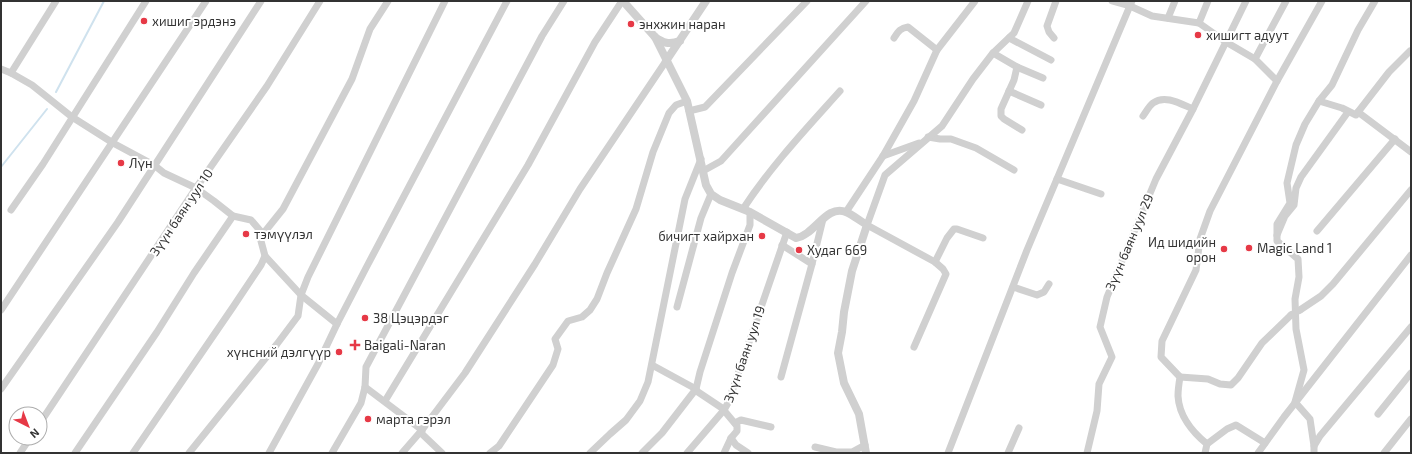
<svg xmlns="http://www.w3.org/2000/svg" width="1412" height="454" font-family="'Exo 2',sans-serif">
<rect width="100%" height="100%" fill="#fff"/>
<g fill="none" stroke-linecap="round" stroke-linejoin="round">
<g stroke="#cfe2ee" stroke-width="2">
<path d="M56 92 104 1"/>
<path d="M1 167 47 109"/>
</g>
<g stroke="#d0d0d0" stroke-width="7">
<path d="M1112 1 1130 6 1152 16 1199 23 1226 42 1255 59 1277 81 1210 211 1200 239 1196 270 1162 341 1161 357 1180 377C1179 383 1178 390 1178 396 1179 415 1192 432 1207 444L1205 453"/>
<path d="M1168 18 1175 1"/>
<path d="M1199 23 1208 1"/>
<path d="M894 38C898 32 900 28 908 27L937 50"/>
<path d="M1009 38 1051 60"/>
<path d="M1054 38 1049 32 1047 26 1056 1"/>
<path d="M993 53 1017 67 1043 78"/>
<path d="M1255 59 1286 1"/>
<path d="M1017 67 1014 80 1001 109V116L1004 119 1022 130"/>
<path d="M1 69 11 73 32 85 72 117 113 143 154 165 164 173 196 188 214 201 233 216 251 220 263 234 261 241 265 256 301 295 337 324"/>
<path d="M11 73 56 1"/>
<path d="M1277 81 1322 1"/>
<path d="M1009 91 1041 105"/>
<path d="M1319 101 1342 108 1356 115 1358 112 1411 152"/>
<path d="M689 111 705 107 807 1"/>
<path d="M1358 112 1389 72 1410 51 1411 52"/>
<path d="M1143 116C1146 112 1149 106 1153 103 1165 94 1181 104 1193 109"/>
<path d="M928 137 940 139H951L976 148 1014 170"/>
<path d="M883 156 919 143"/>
<path d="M703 171 721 161 866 1"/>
<path d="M1057 179 1101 194"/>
<path d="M743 209C771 166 806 129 840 91"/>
<path d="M11 210 43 164 146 1"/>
<path d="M846 212 883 156 914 101 937 50 975 1"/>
<path d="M1317 231 1395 139"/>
<path d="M263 234 283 209 352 79 370 29 388 1"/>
<path d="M1277 235 1285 216 1294 205 1296 188 1301 177 1348 112"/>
<path d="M935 262 947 238 954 229H957L983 238"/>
<path d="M812 264 823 219"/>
<path d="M1013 287 1037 295 1044 292 1049 284"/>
<path d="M677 307 701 218 711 194"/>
<path d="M1 310 206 1"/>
<path d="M1300 310 1321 296 1333 284 1411 190"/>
<path d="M914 347 946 274 943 269 935 262 867 225 885 175 942 126 973 79 993 53 1014 33 1028 1"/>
<path d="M652 365 696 389"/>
<path d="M781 377 812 264 782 245"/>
<path d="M1180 377 1208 379 1220 384 1231 385 1238 378 1262 343 1291 315"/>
<path d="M365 387 422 430V434L442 453"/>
<path d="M1 389 118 222 261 1"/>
<path d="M695 390 722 408 737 426V431L731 438 724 453"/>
<path d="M385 401 528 165 595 42 622 1"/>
<path d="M1378 414 1411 373"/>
<path d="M40 423 196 188 267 86 320 1"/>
<path d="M735 423 741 420 771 427"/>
<path d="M731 438 736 445 748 453"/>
<path d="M1207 444 1227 429 1236 425 1265 443"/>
<path d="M1314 446 1310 419 1295 402 1304 370 1296 329 1295 299 1299 277 1298 259 1277 241V224L1290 203 1287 183 1296 145 1305 124 1319 101 1332 85 1358 30 1375 1"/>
<path d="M815 447 836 452H852L865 445"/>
<path d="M20 453 30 438"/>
<path d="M75 453 157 332 194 273 233 216"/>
<path d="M133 453 233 307 261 265 265 256"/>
<path d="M189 453 277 344 298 316 301 295 308 277 445 1"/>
<path d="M269 453 318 364 337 324 366 268 507 1"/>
<path d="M332 453 361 403 365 387 366 367 542 36 564 1"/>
<path d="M402 453 422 430 465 373 535 264 580 189 666 61"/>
<path d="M490 453 499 446 553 365 558 349 555 339 568 321 582 317 590 310 597 299 607 273 636 209 653 152 669 113 676 105 687 101"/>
<path d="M590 453 610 434 626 420 640 401 648 382 685 199 701 159"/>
<path d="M642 453 662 433 696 389 700 372 732 273 750 225V212"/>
<path d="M687 453 724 410 728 403 787 232"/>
<path d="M948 453 1027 250 1132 1"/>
<path d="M1008 453 1019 428"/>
<path d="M1087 453 1097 411 1099 384 1112 357 1100 327 1107 297 1156 179 1193 109 1246 1"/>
<path d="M1258 453 1284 417 1411 255"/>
<path d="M1314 453V446L1320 436 1411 327"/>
<path d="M1384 453 1411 419"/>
</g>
<g stroke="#d0d0d0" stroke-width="8">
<path d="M623 1 655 37C663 43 669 45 680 41"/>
<path d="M655 37 687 101 706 185 711 194 720 200 750 212 796 238C815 235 826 204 846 212 853 215 860 221 867 225L852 271 844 312 842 332 838 353 844 383 859 414 866 453"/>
<path d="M666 61 706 1"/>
</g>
<path stroke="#d0d0d0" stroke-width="7" d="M1291 315 1300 310"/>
</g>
<g fill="#e63946" stroke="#fff" stroke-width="1.5">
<circle cx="144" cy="21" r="4"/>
<circle cx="631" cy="24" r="4"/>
<circle cx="1198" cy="35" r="4"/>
<circle cx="121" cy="163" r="4"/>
<circle cx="246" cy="234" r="4"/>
<circle cx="762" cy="236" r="4"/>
<circle cx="1249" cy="248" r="4"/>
<circle cx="1224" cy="249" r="4"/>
<circle cx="799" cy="250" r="4"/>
<circle cx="365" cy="318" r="4"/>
<path d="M353 339h4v4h4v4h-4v4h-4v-4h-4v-4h4z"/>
<circle cx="339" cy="352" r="4"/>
<circle cx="368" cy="419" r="4"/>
</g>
<g text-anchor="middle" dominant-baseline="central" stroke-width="4" stroke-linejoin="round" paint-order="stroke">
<g font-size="13" fill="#333" stroke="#fff" text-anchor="start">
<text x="152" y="21">хишиг эрдэнэ</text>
<text x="639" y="24">энхжин наран</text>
<text x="1206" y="35">хишигт адуут</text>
<text x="129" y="163">Лүн</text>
<text x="254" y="234">тэмүүлэл</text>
<text x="754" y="236" text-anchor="end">бичигт хайрхан</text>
<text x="1216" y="242" text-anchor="end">Ид шидийн<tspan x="1216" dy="15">орон</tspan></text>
<text x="1257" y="248">Magic Land 1</text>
<text x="807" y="250">Худаг 669</text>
<text x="373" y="318">38 Цэцэрдэг</text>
<text x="364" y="345">Baigali-Naran</text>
<text x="331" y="352" text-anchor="end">хүнсний дэлгүүр</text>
<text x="376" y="419">марта гэрэл</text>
</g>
<g font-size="13" fill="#333" stroke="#fff">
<text transform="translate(181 212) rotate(-56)">Зүүн баян уул 10</text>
<text transform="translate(1129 242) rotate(-67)">Зүүн баян уул 29</text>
<text transform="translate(744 354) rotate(-71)">Зүүн баян уул 19</text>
</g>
</g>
<rect width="1412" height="454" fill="none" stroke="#333333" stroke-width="4"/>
<g transform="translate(28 426) rotate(138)"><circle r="19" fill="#ffffff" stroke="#adadad"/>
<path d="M0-3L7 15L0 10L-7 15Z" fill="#e63946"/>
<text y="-6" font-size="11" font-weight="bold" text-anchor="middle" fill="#333333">N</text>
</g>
</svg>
